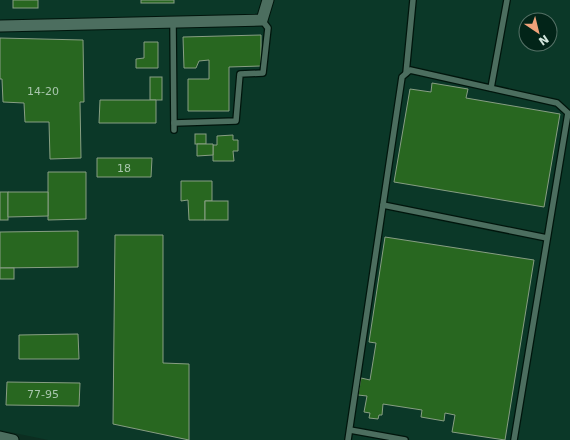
<svg xmlns="http://www.w3.org/2000/svg" width="570" height="440" font-family="'DejaVu Sans',sans-serif">
<rect width="100%" height="100%" fill="#0c2e21"/>
<path fill="#0b3828" fill-rule="evenodd" d="M0 0H570V440H48L0 430ZM526 20H550V44H526Z"/>
<g fill="#286720" stroke="#879e83">
<rect x="13" y="0" width="25" height="8"/>
<rect x="141" y="0" width="33" height="3"/>
<path d="M261 35V66L229 67V111H188V79H209V60L199 61 196 68H184L183 37Z"/>
<path d="M0 38 83 40 84 102H80L81 158 50 159 49 122H25L24 103 3 102 2 79H0Z"/>
<path d="M144 42H158V68H136V59L144 58Z"/>
<rect x="150" y="77" width="12" height="23"/>
<path d="M432 83 468 89 466 98 560 114 544 207 394 182 410 89 431 92Z"/>
<path d="M100 100H156V123H99Z"/>
<rect x="195" y="134" width="11" height="10"/>
<path d="M233 135V140H238V151H233L234 161H213V145H217V136Z"/>
<path d="M197 144H213V155L197 156Z"/>
<path d="M97 158H152L151 177H97Z"/>
<path d="M48 172H86V219L48 220Z"/>
<path d="M181 181H212V201H205V220H189L188 200 181 201Z"/>
<rect x="0" y="192" width="8" height="28"/>
<path d="M8 192H48V216L8 217Z"/>
<rect x="205" y="201" width="23" height="19"/>
<path d="M78 231V267L0 268V232Z"/>
<path d="M115 235H163V363L189 364V440L113 424Z"/>
<path d="M385 237 534 260 505 440 452 432 455 415 445 413 444 421 421 417 422 410 383 404 382 415H379L378 419 369 418 370 413 364 412 367 396 358 395 361 378 370 380 376 343 369 342Z"/>
<rect x="0" y="268" width="14" height="11"/>
<path d="M78 334 79 359H19V335Z"/>
<path d="M7 382 80 383 79 406 6 405Z"/>
</g>
<g fill="none" stroke-linecap="round" stroke-linejoin="round">
<defs>
<g id="service">
<path d="M173 22 174 130"/>
<path d="M406 73 413 0"/>
<path d="M491 88 507 0"/>
<path d="M174 123 236 121 240 74 263 73 268 28 262 20"/>
<path d="M383 205 547 238"/>
<path d="M350 430 405 440"/>
<path d="M348 440 402 77 410 70 557 103 568 113 514 440"/>
</g>
<g id="minor">
<path d="M0 26 262 20 268 0"/>
<path d="M0 437 13 440"/>
</g>
</defs>
<use href="#service" stroke="#00150c" stroke-width="8"/>
<use href="#minor" stroke="#00150c" stroke-width="13"/>
<use href="#service" stroke="#4c6e5f" stroke-width="5.5"/>
<use href="#minor" stroke="#4c6e5f" stroke-width="11"/>
</g>
<g text-anchor="middle" dominant-baseline="central" stroke-width="3.5" stroke-linejoin="round" paint-order="stroke">
<g font-size="11" fill="#a8c6ad">
<text x="43" y="91">14-20</text>
<text x="124" y="168">18</text>
<text x="43" y="394">77-95</text>
</g>
</g>
<g transform="translate(538 32) rotate(145)"><circle r="19" fill="#022418" stroke="#557166"/>
<path d="M0-3L7 15L0 10L-7 15Z" fill="#f0a27a"/>
<text y="-6" font-size="11" font-weight="bold" text-anchor="middle" fill="#d2e5dc">N</text>
</g>
</svg>
